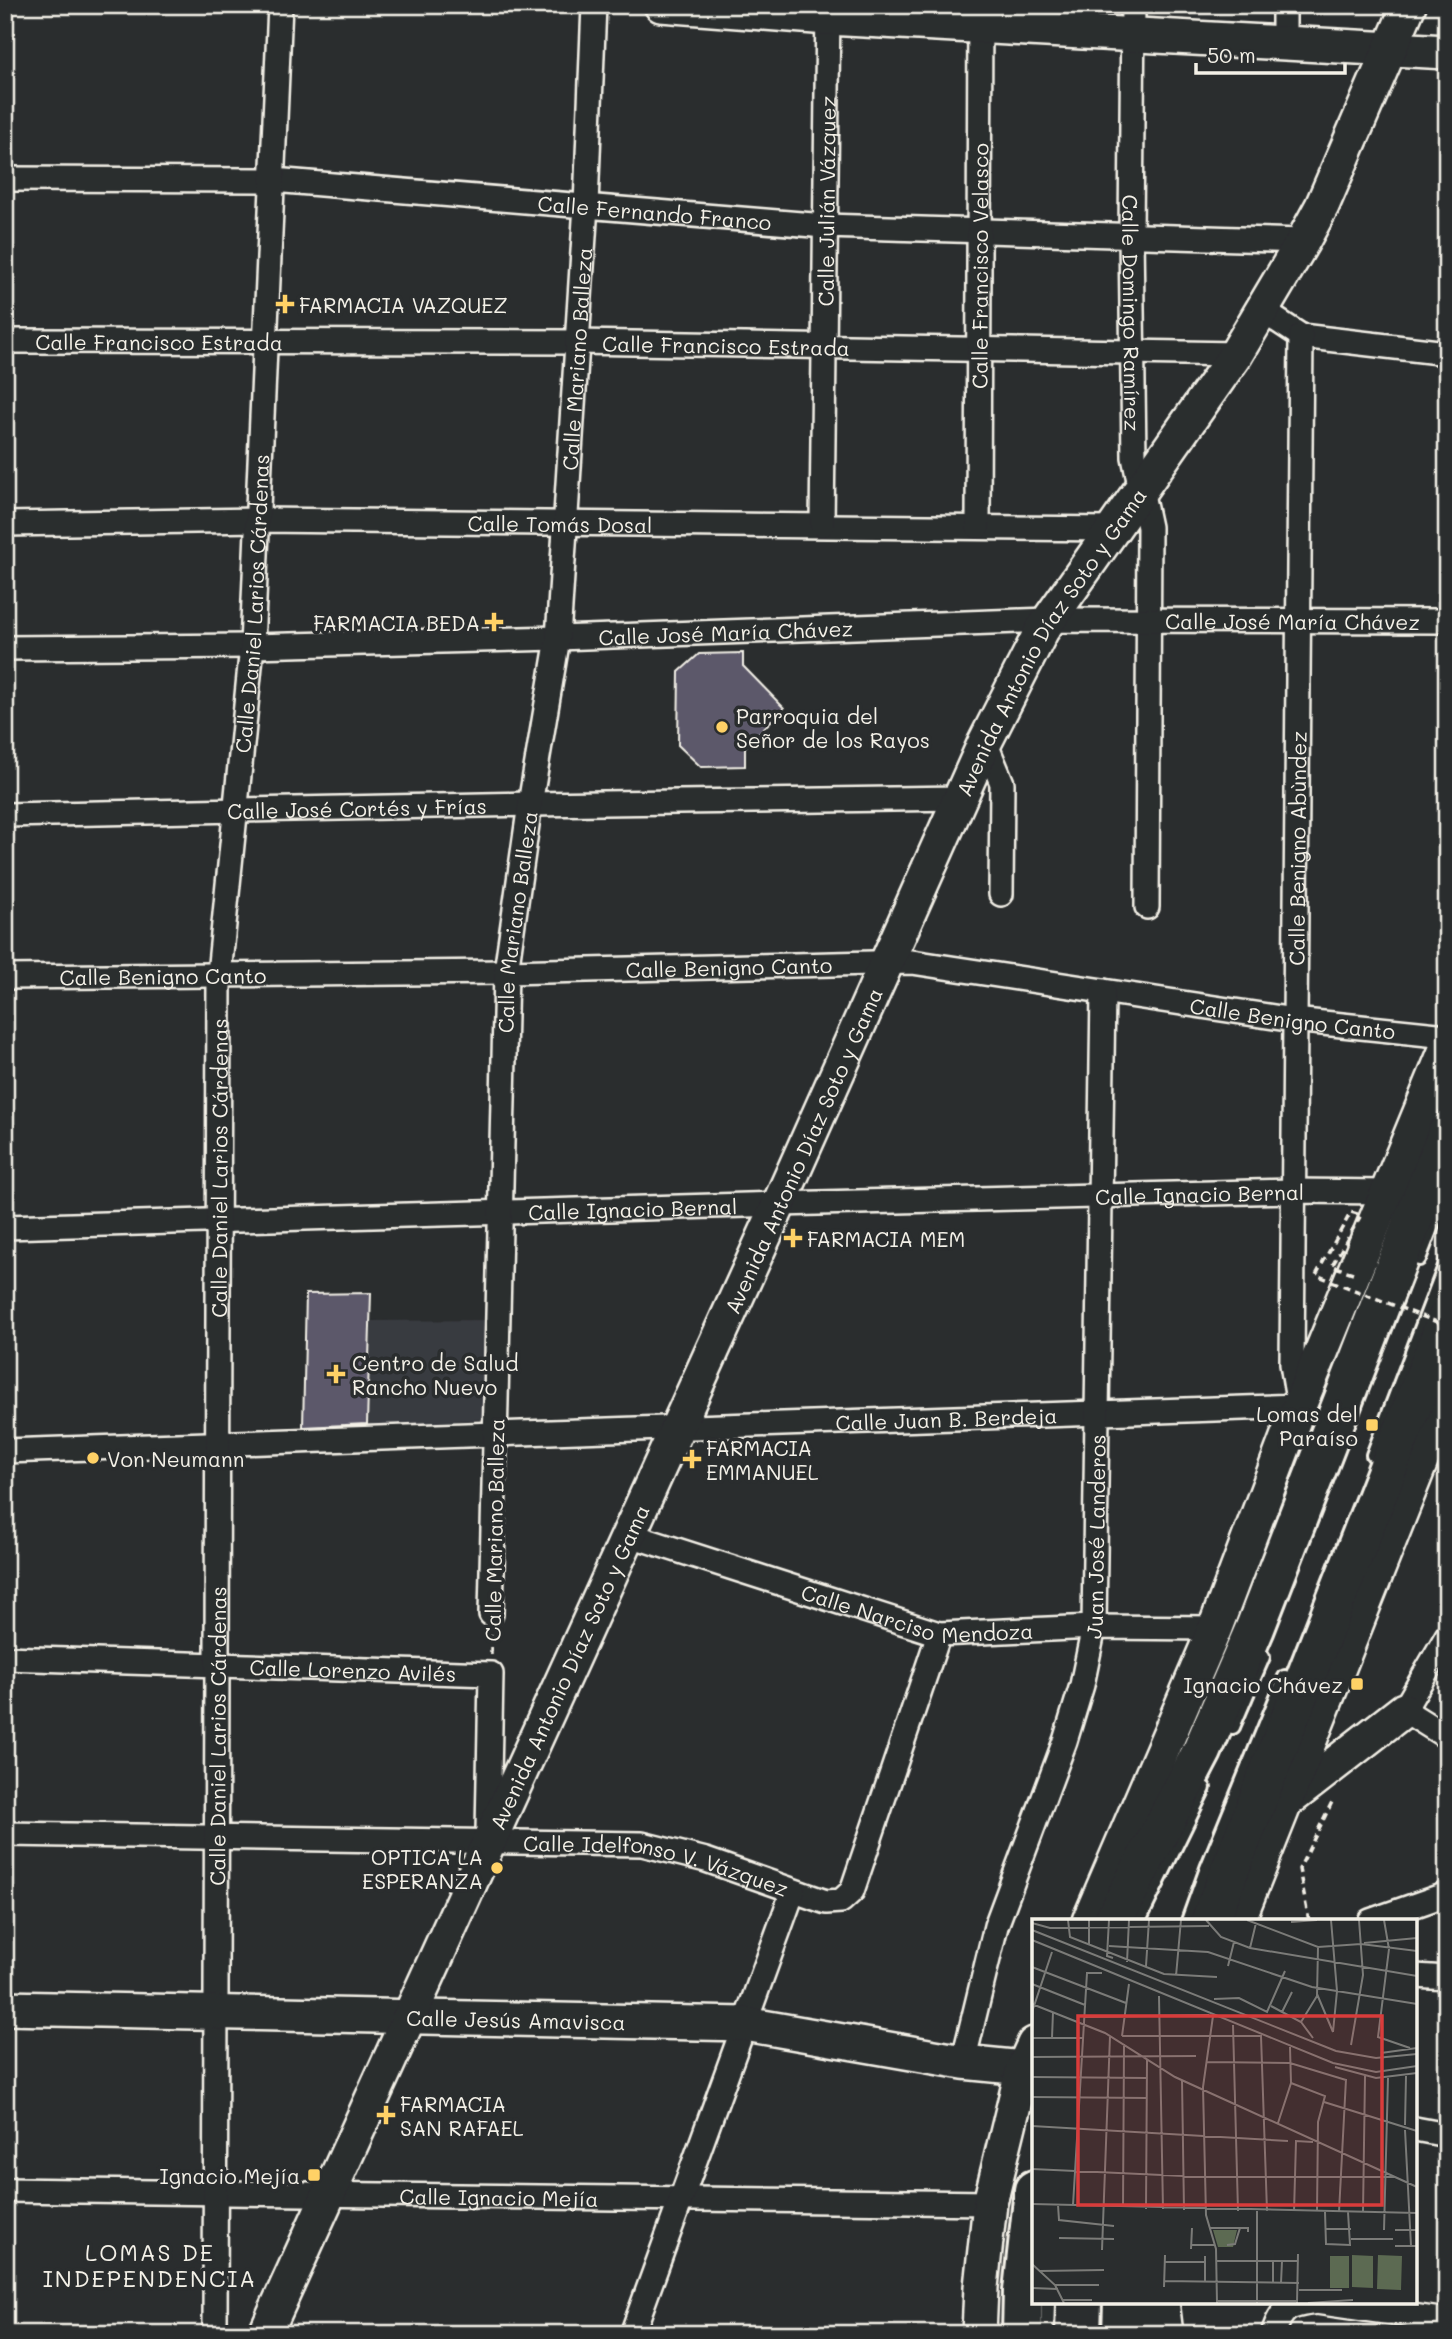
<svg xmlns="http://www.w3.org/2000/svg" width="1452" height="2339" font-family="Mali,sans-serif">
<rect width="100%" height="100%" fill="#2a2d2e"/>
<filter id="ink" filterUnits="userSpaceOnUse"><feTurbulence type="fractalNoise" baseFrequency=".0143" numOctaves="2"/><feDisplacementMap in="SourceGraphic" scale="14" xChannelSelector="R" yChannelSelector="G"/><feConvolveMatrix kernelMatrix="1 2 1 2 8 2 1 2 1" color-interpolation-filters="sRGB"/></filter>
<g filter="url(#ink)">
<path fill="#393a40" d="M492 1320 488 1419 367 1426 370 1321Z"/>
<g fill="#5b586a" stroke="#f4f1e8" stroke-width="2">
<path d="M743 653V666L784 708 745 747V766L701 767 678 745 679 672 699 654Z"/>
<path d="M371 1293 367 1424 303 1427 306 1294Z"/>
</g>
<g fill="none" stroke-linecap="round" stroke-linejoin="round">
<defs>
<g id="lane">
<path d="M1419 1259 1447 1187"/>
<path d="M1373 1455 1447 1261"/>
<path d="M1233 1727 1263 1657"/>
<path d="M1139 1921 1204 1788"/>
<path d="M1188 1921 1207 1868 1285 1677"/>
<path d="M1047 2334 1048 2302"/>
<path d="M1109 2334 1110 2302"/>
</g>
<g id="street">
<path id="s1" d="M1133 5 1131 234 1134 457 1149 527 1147 907"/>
<path d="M1284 43V5"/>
<path id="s2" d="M5 179 273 180 825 226 1303 241"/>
<path d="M1263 311 1301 336 1447 353"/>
<path id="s3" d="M5 341 577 342 1236 354"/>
<path id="s4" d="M5 524 260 520 1113 529"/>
<path id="s5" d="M822 525 828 5"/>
<path id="s6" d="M978 527 980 5"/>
<path id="s7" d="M5 648 252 646 558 638 1049 620 1447 621"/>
<path d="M985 742 1002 783 1001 894"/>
<path id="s8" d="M5 815 530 804 961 798"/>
<path id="s9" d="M5 977 506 972 912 962 1294 1020 1447 1036"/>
<path id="s10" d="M5 1227 779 1204 1293 1191 1386 1192"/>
<path id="s11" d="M5 1451 1299 1406 1292 1364 1301 336"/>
<path id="s12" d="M627 1534 939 1634 1094 1627 1215 1628"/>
<path id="s13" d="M491 1614 506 972 530 804 558 638 586 205 594 5"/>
<path d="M1447 1636 1404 1710 1447 1737"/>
<path id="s14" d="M5 1658 491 1674 488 1832"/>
<path id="s15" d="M5 1834 642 1844 706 1860 826 1902 841 1901 852 1891 939 1634"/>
<path d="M1370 1921 1447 1894"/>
<path d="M1415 1976 1447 1978"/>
<path id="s16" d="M963 2062 996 1926 1065 1741 1082 1685 1094 1627 1103 991"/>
<path d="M1415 2129 1447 2135"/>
<path id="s17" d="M5 2190 990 2203"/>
<path d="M1316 2302 1447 2321"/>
<path id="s18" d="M215 2334 219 974 252 646 280 5"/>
<path d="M632 2334 793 1891"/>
<path d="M1273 2334C1282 2307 1288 2306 1316 2302"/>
</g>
<g id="secondary">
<path d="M661 5 828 18 1447 52"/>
<path d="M1287 1801 1404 1710"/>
<path d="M1089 1921 1215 1628 1299 1406 1447 1047"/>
<path d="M1238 1921 1447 1396"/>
<path id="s19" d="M5 2008 745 2024 963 2062 1023 2068"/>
<path d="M1162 2302 1166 2334"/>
<path id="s20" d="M265 2334 779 1204 985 742 1042 630 1236 354 1303 241 1322 206 1409 5"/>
<path d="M979 2334 981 2287 990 2203 1023 2068 1034 2044"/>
</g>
<g id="highway">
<path d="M1113 1921 1202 1751 1255 1628 1447 1133"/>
<path d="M1210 1921 1447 1318"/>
<path d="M1022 2334 1023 2291 1034 2190"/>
<path d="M1134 2334V2302"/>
</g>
</defs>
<use href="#lane" stroke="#f4f1e8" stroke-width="18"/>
<use href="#street" stroke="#f4f1e8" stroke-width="28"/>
<use href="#secondary" stroke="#f4f1e8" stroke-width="38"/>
<use href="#highway" stroke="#f4f1e8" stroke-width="44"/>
<g stroke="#f4f1e8" stroke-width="3.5" stroke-dasharray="7 5" stroke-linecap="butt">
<path d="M491 1654V1634"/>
<path d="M1309 1921 1299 1869 1333 1800"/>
</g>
<use href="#lane" stroke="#2a2d2e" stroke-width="12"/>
<use href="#street" stroke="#2a2d2e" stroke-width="23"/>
<use href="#secondary" stroke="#2a2d2e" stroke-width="33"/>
<use href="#highway" stroke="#2a2d2e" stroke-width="38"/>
<path stroke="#f4f1e8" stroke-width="3.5" stroke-dasharray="7 5" stroke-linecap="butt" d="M1353 1273 1332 1266 1361 1215 1351 1212 1316 1275 1447 1326"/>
</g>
</g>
<g fill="#ffd166" stroke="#2a2d2e" stroke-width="2.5">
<path d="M281.5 293.5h7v7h7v7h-7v7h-7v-7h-7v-7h7z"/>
<path d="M490.5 611.5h7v7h7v7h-7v7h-7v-7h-7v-7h7z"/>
<circle cx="722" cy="727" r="7"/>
<path d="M789.5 1227.5h7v7h7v7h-7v7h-7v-7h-7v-7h7z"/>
<path d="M332.5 1363.5h7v7h7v7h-7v7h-7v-7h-7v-7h7z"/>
<rect x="1365" y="1418" width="14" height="14" rx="3.5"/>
<circle cx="93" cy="1458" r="7"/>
<path d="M688.5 1448.5h7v7h7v7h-7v7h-7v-7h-7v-7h7z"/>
<rect x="1350" y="1677" width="14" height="14" rx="3.5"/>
<circle cx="497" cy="1868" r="7"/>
<path d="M382.5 2104.5h7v7h7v7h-7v7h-7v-7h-7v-7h7z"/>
<rect x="307" y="2168" width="14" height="14" rx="3.5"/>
</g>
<g text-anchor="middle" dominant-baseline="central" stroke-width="7" stroke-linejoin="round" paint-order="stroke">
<g font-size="21" fill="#f4f1e8" stroke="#2a2d2e">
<text stroke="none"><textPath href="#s5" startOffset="324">Calle Julián Vázquez</textPath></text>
<text stroke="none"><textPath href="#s2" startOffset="651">Calle Fernando Franco</textPath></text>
<text stroke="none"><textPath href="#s6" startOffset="261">Calle Francisco Velasco</textPath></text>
<text stroke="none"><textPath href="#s1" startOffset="308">Calle Domingo Ramírez</textPath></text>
<text stroke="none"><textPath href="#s3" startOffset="154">Calle Francisco Estrada</textPath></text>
<text stroke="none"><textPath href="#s3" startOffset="721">Calle Francisco Estrada</textPath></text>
<text stroke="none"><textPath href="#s13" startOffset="1260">Calle Mariano Balleza</textPath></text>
<text stroke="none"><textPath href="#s4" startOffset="555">Calle Tomás Dosal</textPath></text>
<text stroke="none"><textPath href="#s18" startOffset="1732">Calle Daniel Larios Cárdenas</textPath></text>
<text stroke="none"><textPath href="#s7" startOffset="1288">Calle José María Chávez</textPath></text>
<text stroke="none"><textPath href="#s7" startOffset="721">Calle José María Chávez</textPath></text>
<text stroke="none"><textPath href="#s20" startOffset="1867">Avenida Antonio Díaz Soto y Gama</textPath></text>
<text stroke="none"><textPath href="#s8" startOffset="352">Calle José Cortés y Frías</textPath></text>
<text stroke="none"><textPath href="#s11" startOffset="1853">Calle Benigno Abùndez</textPath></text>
<text stroke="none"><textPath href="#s13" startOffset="693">Calle Mariano Balleza</textPath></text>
<text stroke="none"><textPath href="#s9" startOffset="724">Calle Benigno Canto</textPath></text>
<text stroke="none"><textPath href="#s9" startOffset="158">Calle Benigno Canto</textPath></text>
<text stroke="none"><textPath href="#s9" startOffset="1292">Calle Benigno Canto</textPath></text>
<text stroke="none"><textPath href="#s20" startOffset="1300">Avenida Antonio Díaz Soto y Gama</textPath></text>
<text stroke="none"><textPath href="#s18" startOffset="1166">Calle Daniel Larios Cárdenas</textPath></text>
<text stroke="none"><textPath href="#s10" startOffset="1195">Calle Ignacio Bernal</textPath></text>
<text stroke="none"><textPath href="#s10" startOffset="628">Calle Ignacio Bernal</textPath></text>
<text stroke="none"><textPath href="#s11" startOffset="942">Calle Juan B. Berdeja</textPath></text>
<text transform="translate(494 1530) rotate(-89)">Calle Mariano Balleza</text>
<text stroke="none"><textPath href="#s16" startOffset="546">Juan José Landeros</textPath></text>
<text stroke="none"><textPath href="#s12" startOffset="303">Calle Narciso Mendoza</textPath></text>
<text stroke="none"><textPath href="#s20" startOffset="733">Avenida Antonio Díaz Soto y Gama</textPath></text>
<text stroke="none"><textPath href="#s14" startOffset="348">Calle Lorenzo Avilés</textPath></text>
<text stroke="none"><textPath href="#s18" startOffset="598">Calle Daniel Larios Cárdenas</textPath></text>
<text stroke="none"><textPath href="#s15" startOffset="654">Calle Idelfonso V. Vázquez</textPath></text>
<text stroke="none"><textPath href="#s19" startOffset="511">Calle Jesús Amavisca</textPath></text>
<text stroke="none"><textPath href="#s17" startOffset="494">Calle Ignacio Mejía</textPath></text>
</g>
<g font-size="21" fill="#f4f1e8" stroke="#2a2d2e" text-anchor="start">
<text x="299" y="304">FARMACIA VAZQUEZ</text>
<text x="480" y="622" text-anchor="end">FARMACIA BEDA</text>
<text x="736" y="715">Parroquia del<tspan x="736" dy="24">Señor de los Rayos</tspan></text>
<text x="807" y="1238">FARMACIA MEM</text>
<text x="352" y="1362">Centro de Salud<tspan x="352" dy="24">Rancho Nuevo</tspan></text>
<text x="1358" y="1413" text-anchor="end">Lomas del<tspan x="1358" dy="24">Paraíso</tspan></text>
<text x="706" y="1447">FARMACIA<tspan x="706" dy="24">EMMANUEL</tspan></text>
<text x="107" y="1458">Von Neumann</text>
<text x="1343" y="1684" text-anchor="end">Ignacio Chávez</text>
<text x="483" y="1856" text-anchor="end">OPTICA LA<tspan x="483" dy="24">ESPERANZA</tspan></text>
<text x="400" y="2103">FARMACIA<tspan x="400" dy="24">SAN RAFAEL</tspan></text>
<text x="300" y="2175" text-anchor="end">Ignacio Mejía</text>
</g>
<g font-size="23" letter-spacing="2" fill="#f4f1e8" stroke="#2a2d2e">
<text x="150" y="2252">LOMAS DE<tspan x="150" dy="26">INDEPENDENCIA</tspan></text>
</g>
</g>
<g transform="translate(1032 1919)">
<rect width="385" height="385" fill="#2a2d2e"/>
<path d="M205 311 201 328H186L181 311ZM320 336 341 337V369L320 368ZM346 336 370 337 369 371 345 370ZM298 337H317V369H298Z" fill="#5c6a52"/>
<path fill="none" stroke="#7b7b78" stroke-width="2" d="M36 1 38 18 132 55 185 58M77 1 75 37 81 39M174 1 189 18 218 29 385 57M215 1 286 28 329 25 385 32M299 1 305 72 301 113M352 1 357 30 346 118 378 129M259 3 285 1M0 4 18 9 177 7M0 11 304 132 344 139 385 135M0 21 301 144 344 153 385 147M332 24 385 19M57 25V1M77 27 176 33 280 68 385 85M218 29 224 4M95 43 97 1M114 47 117 1M196 47 202 23M0 48 94 84M144 57 149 1M0 65 53 86M285 75 301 113M127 77 131 290M182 80 207 79 235 93 253 52M0 85 73 114 143 158 385 268M239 87 269 103 281 119M250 93 260 73M181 97 171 168 174 296 184 330 185 384M53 98 177 96M269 103 285 77 286 28M201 106 206 292M0 116 1 90 20 33M90 117H229L235 292M90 117 97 65M0 119H52M20 119 21 93M319 126 331 56 327 1M349 134 385 129M0 138 164 137M175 143 258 144 314 161M303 148 344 159 385 154M0 158 115 159M150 161 152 291M259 164 293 177 286 203 285 293M0 178 115 179M292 183 385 212M246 204 259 164 258 128M373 206 374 157M0 207 256 222M373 211 379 327M0 250 173 258H361M0 285 385 294M26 286 27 301 82 307M41 286 55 54H70M91 289 92 125M114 290 115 141M262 293 264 222 281 223M293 293 294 325 318 326 316 293M307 293 314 160M331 293 333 157M177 309H216V313M293 310H319M352 311 356 159M363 311H385M27 319 82 320M319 320H361M159 326H183M195 326 203 325 208 309M363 327H385M159 330 160 309M70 331 78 117M173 337V362M184 342H266M241 342V364M132 343H173M0 345 23 366 32 384M7 352 72 351M132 362 267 364M249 364 250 342M23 366H67M132 368 133 336M0 369 26 370M267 371H310M30 381H60M185 382H265M225 384V292M265 384 266 335M276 384 321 381"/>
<path fill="#d93c3b" fill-opacity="0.15" stroke="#d93c3b" stroke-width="3.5" d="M46 97H350V286H46Z"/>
<rect width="385" height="385" fill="none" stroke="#f4f1e8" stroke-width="3.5"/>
</g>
<rect width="1452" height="2339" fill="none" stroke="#2a2d2e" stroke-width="28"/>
<rect x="14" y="14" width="1424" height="2311" fill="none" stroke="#f4f1e8" stroke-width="2.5" filter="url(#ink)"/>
<path d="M1196 63v10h149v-10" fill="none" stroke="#f4f1e8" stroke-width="3.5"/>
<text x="1207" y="63" font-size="21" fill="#f4f1e8" stroke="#2a2d2e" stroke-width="5" paint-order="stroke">50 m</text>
</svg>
